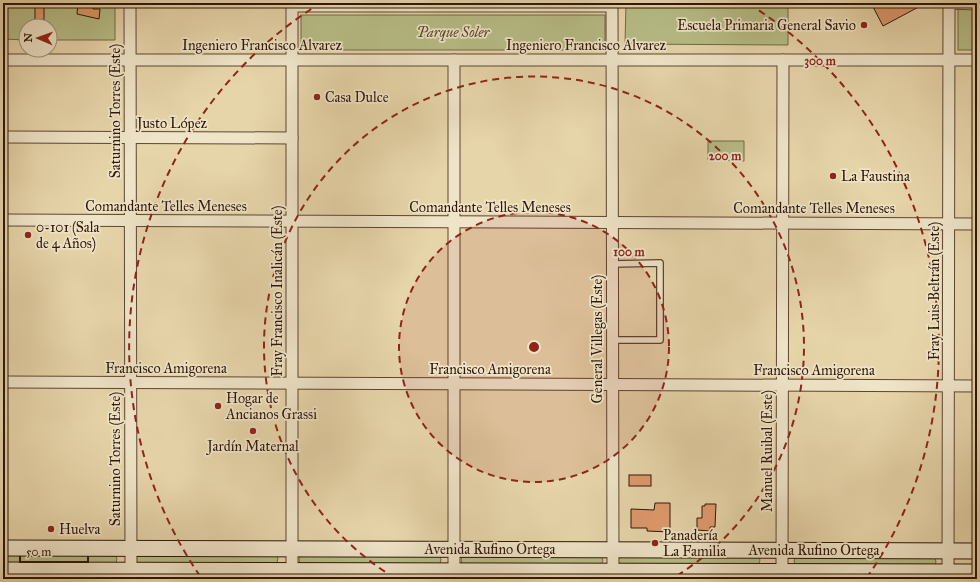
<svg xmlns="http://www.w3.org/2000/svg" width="980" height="582" font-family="'IM FELL Great Primer',serif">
<rect width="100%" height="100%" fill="#e7d5aa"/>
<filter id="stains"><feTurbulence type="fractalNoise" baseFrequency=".005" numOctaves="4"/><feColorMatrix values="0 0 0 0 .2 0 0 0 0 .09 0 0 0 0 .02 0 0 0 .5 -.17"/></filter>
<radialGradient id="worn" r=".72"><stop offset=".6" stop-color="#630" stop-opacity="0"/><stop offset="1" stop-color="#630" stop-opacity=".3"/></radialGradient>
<g fill="#b7bd87" stroke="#726a47">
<path d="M3 3H115V40H50V26H26V40L3 39Z"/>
<path d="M626 3H788V45L625 44Z"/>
<rect x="958" y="8" width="19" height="42"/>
<rect x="301" y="15" width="304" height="35"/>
<path d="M708 141H744V161L708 160Z"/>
<path d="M3 554 116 556 117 559 116 562 113 563H3Z"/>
<path d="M137 555 277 556 278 559 277 562 274 564 140 563 137 562 136 559Z"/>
<path d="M301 556H440L441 560 440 563 437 564H304L300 563 299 559Z"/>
<path d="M462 557H602L603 561 601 564 598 565H465L462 563 461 560Z"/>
<path d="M620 557H759L760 560 759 564 756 565H623L619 563 618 560Z"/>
<path d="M795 558H935L936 562 935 565 795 564 794 561Z"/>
</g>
<g fill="#df9a6d" stroke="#2e1607">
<rect x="35" y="3" width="9" height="17"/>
<path d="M78 3H93V9H100L99 19 77 14Z"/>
<path d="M871 3H926L883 26Z"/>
<rect x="629" y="475" width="22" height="11"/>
<path d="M655 503H670V532L647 531V528H631V509L654 510Z"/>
<path d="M705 504H716L715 527H710V531L697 530V518H702V506H705Z"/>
</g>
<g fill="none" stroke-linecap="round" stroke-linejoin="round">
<defs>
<path id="service" d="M612 264 660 263V340H612"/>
<g id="minor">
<path d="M130 3 131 579"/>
<path d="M292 3V579"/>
<path d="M612 3 613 579"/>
<path d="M949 3 977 4"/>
<path d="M292 6H612"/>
<path d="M3 60H977"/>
<path d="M454 60V579"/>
<path d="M3 137 292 138"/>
<path d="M3 220 977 224"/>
<path d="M3 382 977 386"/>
<path d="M782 578 783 60"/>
<path d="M948 578 949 3"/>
</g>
<g id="secondary">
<path d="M3 548 977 551"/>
<path d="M3 570 977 572"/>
</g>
</defs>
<use href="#service" stroke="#5c4630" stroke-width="8"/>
<use href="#minor" stroke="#5c4630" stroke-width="13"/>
<use href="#secondary" stroke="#2e1607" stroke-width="17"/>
<use href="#service" stroke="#efe4c8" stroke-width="5.5"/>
<use href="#minor" stroke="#efe4c8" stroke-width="11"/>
<use href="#secondary" stroke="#efe4c8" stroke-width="15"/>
</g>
<circle cx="534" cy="347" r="135" fill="#8f2418" fill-opacity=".12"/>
<g fill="none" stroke="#8f2418" stroke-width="2" stroke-dasharray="7 5">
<circle cx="534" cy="347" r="135"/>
<path d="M395 578A270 270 0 1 1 673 578"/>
<path d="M200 576A405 405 0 0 1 319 4M749 4A405 405 0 0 1 868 576"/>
</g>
<g fill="#8f2418" stroke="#efe4c8" stroke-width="1.5">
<circle cx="864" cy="25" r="4"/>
<circle cx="317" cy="97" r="4"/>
<circle cx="833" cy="176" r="4"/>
<circle cx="28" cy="235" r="4"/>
<circle cx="218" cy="406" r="4"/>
<circle cx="253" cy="431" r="4"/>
<circle cx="51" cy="529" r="4"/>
<circle cx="655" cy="543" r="4"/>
</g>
<g text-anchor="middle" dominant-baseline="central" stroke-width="3.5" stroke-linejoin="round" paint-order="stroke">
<g font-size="14" fill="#2e1607" stroke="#efe4c8" text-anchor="start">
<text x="856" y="25" text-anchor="end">Escuela Primaria General Savio</text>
<text x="325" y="97">Casa Dulce</text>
<text x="841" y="176">La Faustina</text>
<text x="36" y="227">0-101 (Sala<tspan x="36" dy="16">de 4 Años)</tspan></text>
<text x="226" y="398">Hogar de<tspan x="226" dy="16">Ancianos Grassi</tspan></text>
<text x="253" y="446" text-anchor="middle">Jardín Maternal</text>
<text x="59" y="529">Huelva</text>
<text x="663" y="535">Panadería<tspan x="663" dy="16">La Familia</tspan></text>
</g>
<g font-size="14" font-style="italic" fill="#57482d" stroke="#efe4c8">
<text x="453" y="32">Parque Soler</text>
</g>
<g font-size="14" fill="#2e1607" stroke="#efe4c8">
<text x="262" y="45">Ingeniero Francisco Alvarez</text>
<text x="586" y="45">Ingeniero Francisco Alvarez</text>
<text transform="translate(115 111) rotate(-90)">Saturnino Torres (Este)</text>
<text x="172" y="123">Justo López</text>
<text x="166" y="206">Comandante Telles Meneses</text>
<text x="490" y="207">Comandante Telles Meneses</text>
<text x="814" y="208">Comandante Telles Meneses</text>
<text transform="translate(277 291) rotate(-90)">Fray Francisco Inalicán (Este)</text>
<text transform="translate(934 291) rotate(-90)">Fray Luis Beltrán (Este)</text>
<text transform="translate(597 339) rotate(-90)">General Villegas (Este)</text>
<text x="166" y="368">Francisco Amigorena</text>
<text x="490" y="369">Francisco Amigorena</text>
<text x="814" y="370">Francisco Amigorena</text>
<text transform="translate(767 451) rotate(-90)">Manuel Ruibal (Este)</text>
<text transform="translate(115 459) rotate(-90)">Saturnino Torres (Este)</text>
<text x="490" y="549">Avenida Rufino Ortega</text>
<text x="814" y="550">Avenida Rufino Ortega</text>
</g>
</g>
<circle cx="534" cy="347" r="6" fill="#8f2418" stroke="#efe4c8" stroke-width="2"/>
<g font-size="12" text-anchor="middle" font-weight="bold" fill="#8f2418" stroke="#efe4c8" stroke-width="3.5" stroke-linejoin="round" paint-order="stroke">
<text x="820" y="65">300 m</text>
<text x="725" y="160">200 m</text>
<text x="629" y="256">100 m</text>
</g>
<rect width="980" height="582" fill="none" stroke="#e7d5aa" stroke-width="16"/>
<rect x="4" y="4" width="972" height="574" fill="none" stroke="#2e1607" stroke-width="2"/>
<rect x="8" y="8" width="964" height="566" fill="none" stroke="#2e1607"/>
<g transform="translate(38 38) rotate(272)"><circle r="19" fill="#efe4c8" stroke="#a2927b"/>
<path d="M0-3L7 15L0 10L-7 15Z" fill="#8f2418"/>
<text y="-6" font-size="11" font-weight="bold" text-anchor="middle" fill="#2e1607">N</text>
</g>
<path d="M20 556v6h68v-6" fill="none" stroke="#2e1607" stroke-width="2"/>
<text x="26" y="556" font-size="12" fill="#2e1607" stroke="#efe4c8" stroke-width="3" paint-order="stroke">50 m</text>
<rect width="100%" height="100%" filter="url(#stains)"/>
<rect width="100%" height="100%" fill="url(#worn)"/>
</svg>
